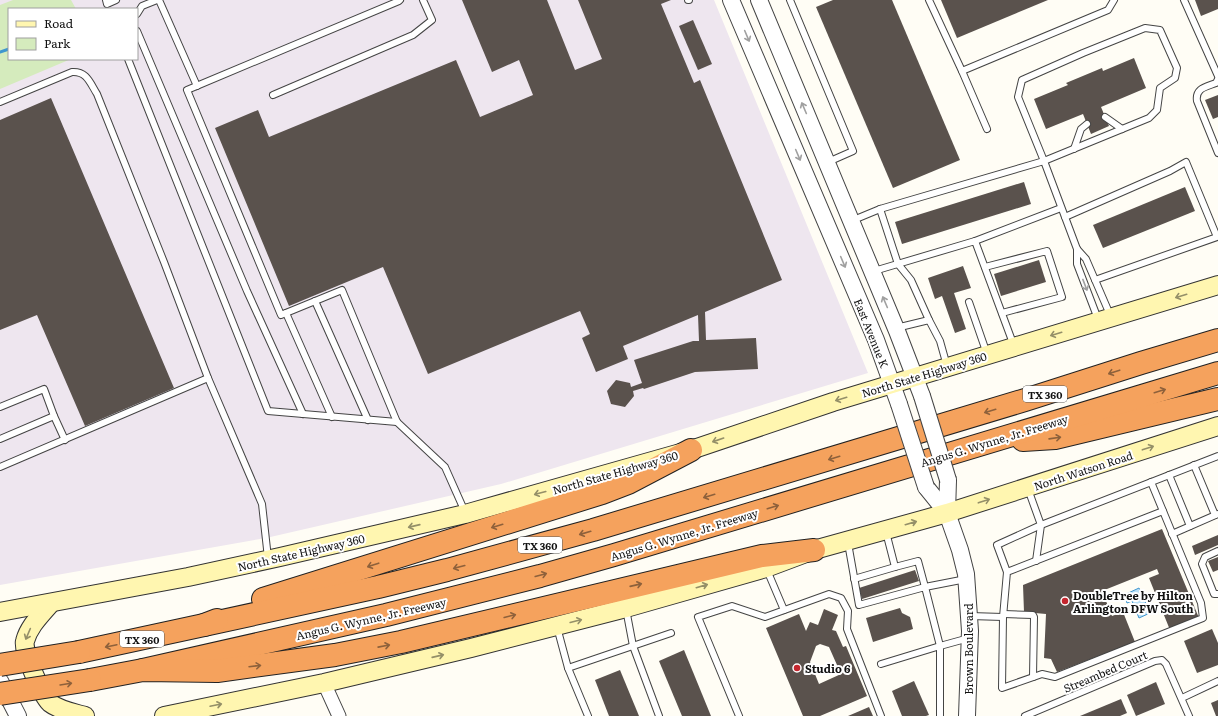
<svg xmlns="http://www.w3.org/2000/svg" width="1218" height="716" font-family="Literata,serif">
<rect width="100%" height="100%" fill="#fffdf5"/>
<path fill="#eee6ef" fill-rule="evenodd" d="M0 0H714L868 373 501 484 266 538 0 585ZM9 9H137V59H9Z"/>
<path fill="#d5ebbd" d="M13 0H71L76 9H9V59H71L0 89V5Z"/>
<path fill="#b9e0f7" stroke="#3f96cf" d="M1139 588 1150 613 1139 618 1132 601 1127 603 1124 595Z"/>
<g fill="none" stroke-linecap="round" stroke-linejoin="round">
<path stroke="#3f96cf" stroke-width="3" d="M0 52 9 49"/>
</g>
<g fill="#5a524d" fill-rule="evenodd">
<path d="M462 0H547L575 70 602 59 578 0H671L661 4 694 83 700 80 782 280 705 312 706 340 756 338 758 369 695 372 644 389 643 388 633 391 634 396 625 407 611 404 607 391 616 380 630 383 631 387 642 383 634 360 693 341H699L698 315 623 346 628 359 596 372 582 338 590 334 580 311 428 374 383 267 289 306 215 128 258 110 269 137 456 60 480 117 533 95 519 60 492 72Z"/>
<path d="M833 0H892L960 160 893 188 816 7Z"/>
<path d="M941 0H1048L957 38Z"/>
<path d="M1195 0H1218V9L1201 16Z"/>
<path d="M693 20 712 64 698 70 679 26Z"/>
<path d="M1134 58 1146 88 1101 107 1109 126 1091 134 1083 114 1046 129 1034 99 1068 85 1066 83 1102 68 1103 71Z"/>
<path d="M1218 95V117L1213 119 1205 100Z"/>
<path d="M51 98 174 388 85 426 37 315 0 330V120Z"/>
<path d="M1024 182 1031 204 902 244 895 222Z"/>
<path d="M1185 187 1195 211 1103 248 1093 225Z"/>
<path d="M1039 260 1046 282 1001 296 994 274Z"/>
<path d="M963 266 971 288 954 293 966 329 955 333 942 296 935 299 928 278Z"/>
<path d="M1162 529 1199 618 1170 630 1149 578 1159 574 1157 569 1102 591 1112 616 1123 612 1135 642 1057 672 1051 659 1044 658 1046 614 1024 612 1023 585Z"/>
<path d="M1218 535V545L1195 555 1192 546Z"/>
<path d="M1218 557V570L1213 572 1208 561Z"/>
<path d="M915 570 919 581 862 599 859 588Z"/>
<path d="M900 608 902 613 910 617 913 629 873 642 866 618Z"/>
<path d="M824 609 838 615 832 630 836 631 843 647 846 646 867 696 820 716H803L766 628 799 614 806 631 810 622 818 625ZM820 644 829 647 841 674 819 684 810 662 816 646Z"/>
<path d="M1212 629 1218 643V665L1197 673 1184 641Z"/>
<path d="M684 650 711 716H682L659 661Z"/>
<path d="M620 670 639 716H609L595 680Z"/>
<path d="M914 681 929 715 926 716H902L892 691Z"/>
<path d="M1156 682 1165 704 1136 716 1127 695Z"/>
<path d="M1121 699 1127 713 1120 716H1080Z"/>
<path d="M1218 700V716H1216L1211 703Z"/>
<path d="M869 707 873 716H848Z"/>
</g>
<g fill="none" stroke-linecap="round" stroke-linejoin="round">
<defs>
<g id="service">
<path d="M106 0 107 4 116 0"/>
<path d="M159 0 197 86"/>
<path d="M400 0 399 1 187 90 281 315 342 290 397 422 445 467 465 512"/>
<path d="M688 0H689"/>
<path d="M790 0 853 151 828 162"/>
<path d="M929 0 962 71 1108 10 1114 0"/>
<path d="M1184 0 1218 76"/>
<path d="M137 14 142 6 157 0"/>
<path d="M1145 28 1160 30 1177 68 1175 78 1160 88 1157 110 1149 118 1044 161 1018 97 1022 80 1083 53Z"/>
<path d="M137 31 247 291 303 414"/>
<path d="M128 59 268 411 397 422"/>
<path d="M962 71 987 129"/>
<path d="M1218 79 1216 83C1206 87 1195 88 1197 101L1218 153"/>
<path d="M273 95 413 35 432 20 423 0"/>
<path d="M0 102 72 72C87 71 90 83 97 94L164 262 208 378 262 504 268 558"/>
<path d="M1105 117 1122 129"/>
<path d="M1074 149 1081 129 1087 124"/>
<path d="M880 209 1044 161 1077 249 1086 259 1111 317"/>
<path d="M1065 217 1170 171 1186 162 1217 237 1095 280"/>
<path d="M851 221 880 209 898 264 911 280 929 320"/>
<path d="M975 241 1061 208"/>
<path d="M1077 249V264L1098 319"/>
<path d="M985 267 1047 251 1062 297 1002 313"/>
<path d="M874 271 975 241 1014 346"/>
<path d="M315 301 368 420"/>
<path d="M969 302 987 354"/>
<path d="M286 313 332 417"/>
<path d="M896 328 929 320 940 341 947 366"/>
<path d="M0 407 44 389 54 416 0 439"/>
<path d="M54 416 65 440"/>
<path d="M1194 465 1215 515"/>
<path d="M0 467 208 378"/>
<path d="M1169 475 1190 526"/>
<path d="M1151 482 1163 511"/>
<path d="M1028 489 1041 525 1036 561"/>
<path d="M1163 511 1201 603 1203 618 1055 677 1042 674 1002 688 1003 617 1007 572Z"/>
<path d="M1172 534 1218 514"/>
<path d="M848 543 859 605 925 587 940 646V716"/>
<path d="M1218 551 1205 557 1202 564 1214 594H1218"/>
<path d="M895 567 918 561 925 587 966 579"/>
<path d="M767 570 784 610"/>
<path d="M1007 572 997 545 1041 525 1218 456"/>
<path d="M854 579 895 567 886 532"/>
<path d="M626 609 633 646 659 716"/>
<path d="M1004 614 1033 615 1034 617 1033 677"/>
<path d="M970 616 1003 617"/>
<path d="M557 627 568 668 588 716"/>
<path d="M881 664 940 646 969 638"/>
<path d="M568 668 671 633"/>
<path d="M1182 698 1218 681"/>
<path d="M739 716 698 617 732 606 765 617 829 594 841 598 848 611 847 629 881 716"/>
<path d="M1025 716 1155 661 1162 660 1166 664 1189 716"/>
</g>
<path id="minor" d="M324 683 339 716"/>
<g id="tertiary">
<path d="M731 0 876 340 899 404"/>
<path d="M759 0 897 331 922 396"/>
<path d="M926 487 947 513 960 550 966 574 970 631 967 716"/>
<path d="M947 513 948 480"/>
<path d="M0 681 18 716"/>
</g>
<g id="secondary">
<path d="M51 603C41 615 29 626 25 641 22 651 42 695 50 703 59 710 74 713 85 716"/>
<path d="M0 612 188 577 280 557 465 514 691 450 833 402 1218 285"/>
<path d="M164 716 324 683 471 648 626 608 766 568 814 550 947 513 1218 426"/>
</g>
<g id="motorway">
<path d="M1023 440 1055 438 1218 399"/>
<path d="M263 599 602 493 628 483 691 450"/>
<path d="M204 625 378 587 447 570 593 530 1025 400 1141 363 1218 340"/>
<path d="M79 652 204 625 217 620"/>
<path d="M143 670 386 615 540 576 614 555 1218 373"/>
<path d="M90 680 143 670 217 671 335 655 401 642 762 556 814 550"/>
</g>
</defs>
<use href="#service" stroke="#444" stroke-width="8"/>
<use href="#minor" stroke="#444" stroke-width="15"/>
<use href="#tertiary" stroke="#444" stroke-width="18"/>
<use href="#secondary" stroke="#333" stroke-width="20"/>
<use href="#motorway" stroke="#222" stroke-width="24"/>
<use href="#service" stroke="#fff" stroke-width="6"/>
<use href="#minor" stroke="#fff" stroke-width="13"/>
<use href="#tertiary" stroke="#fff" stroke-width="16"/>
<use href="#secondary" stroke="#fff6b0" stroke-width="18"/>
<use href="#motorway" stroke="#f5a25d" stroke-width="22"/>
<defs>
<g id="tertiary-bridge">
<path d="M922 396 948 480"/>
<path d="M899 404 926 487"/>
</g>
<g id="motorway-bridge">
<path d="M0 665 79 652"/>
<path d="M0 694 90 680"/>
</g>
</defs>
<use href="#tertiary-bridge" stroke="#444" stroke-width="18" stroke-linecap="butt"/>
<use href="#motorway-bridge" stroke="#222" stroke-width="24" stroke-linecap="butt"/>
<use href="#tertiary-bridge" stroke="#fff" stroke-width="16"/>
<use href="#motorway-bridge" stroke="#f5a25d" stroke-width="22"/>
</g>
<defs><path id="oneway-shaft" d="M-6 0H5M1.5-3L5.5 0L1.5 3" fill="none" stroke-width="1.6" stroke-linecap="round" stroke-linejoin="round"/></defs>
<g stroke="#a0a0a0">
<use href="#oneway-shaft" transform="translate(747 36) rotate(67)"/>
<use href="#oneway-shaft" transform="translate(804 108) rotate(-113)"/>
<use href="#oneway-shaft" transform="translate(798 155) rotate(67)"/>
<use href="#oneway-shaft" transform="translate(843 262) rotate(67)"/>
<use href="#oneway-shaft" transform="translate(1085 285) rotate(69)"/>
<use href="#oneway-shaft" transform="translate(885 302) rotate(-113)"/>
</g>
<g stroke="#948f68">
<use href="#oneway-shaft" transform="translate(1181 296) rotate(163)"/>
<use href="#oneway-shaft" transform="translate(1056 334) rotate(163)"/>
<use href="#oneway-shaft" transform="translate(841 399) rotate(163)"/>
<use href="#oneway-shaft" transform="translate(718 440) rotate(161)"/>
<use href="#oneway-shaft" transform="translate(1148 448) rotate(-18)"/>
<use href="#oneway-shaft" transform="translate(540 493) rotate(165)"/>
<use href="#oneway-shaft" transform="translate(984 501) rotate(-18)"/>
<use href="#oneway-shaft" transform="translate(911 523) rotate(-16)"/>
<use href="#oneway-shaft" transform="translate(414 526) rotate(167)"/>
<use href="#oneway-shaft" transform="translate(702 586) rotate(-16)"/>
<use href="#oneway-shaft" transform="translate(576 621) rotate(-14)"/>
<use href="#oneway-shaft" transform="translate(28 634) rotate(113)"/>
<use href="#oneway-shaft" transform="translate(438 656) rotate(-13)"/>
<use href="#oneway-shaft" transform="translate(216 705) rotate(-12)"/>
</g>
<g stroke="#8e613b">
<use href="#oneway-shaft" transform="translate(1114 372) rotate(162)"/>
<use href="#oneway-shaft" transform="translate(1160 391) rotate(-17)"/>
<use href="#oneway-shaft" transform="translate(990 411) rotate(163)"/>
<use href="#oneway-shaft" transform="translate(1055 438) rotate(-8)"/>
<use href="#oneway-shaft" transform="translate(834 458) rotate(163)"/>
<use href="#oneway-shaft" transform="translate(709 496) rotate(163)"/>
<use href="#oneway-shaft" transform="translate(773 507) rotate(-17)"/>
<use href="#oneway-shaft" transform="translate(497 526) rotate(163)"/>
<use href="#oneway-shaft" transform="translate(585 533) rotate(164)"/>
<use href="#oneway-shaft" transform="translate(373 565) rotate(162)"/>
<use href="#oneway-shaft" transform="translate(459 567) rotate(165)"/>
<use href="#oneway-shaft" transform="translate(541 575) rotate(-15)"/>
<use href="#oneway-shaft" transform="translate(636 585) rotate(-13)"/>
<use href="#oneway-shaft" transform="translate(510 616) rotate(-14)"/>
<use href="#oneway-shaft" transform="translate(111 646) rotate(168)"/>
<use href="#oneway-shaft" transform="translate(384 646) rotate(-11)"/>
<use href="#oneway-shaft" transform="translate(255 666) rotate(-7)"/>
<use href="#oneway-shaft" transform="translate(66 684) rotate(-9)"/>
</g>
<g fill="#c4262e" stroke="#fff" stroke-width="1.5">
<circle cx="1065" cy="601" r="4"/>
<circle cx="797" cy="668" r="4"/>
</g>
<g text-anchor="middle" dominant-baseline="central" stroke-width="4" stroke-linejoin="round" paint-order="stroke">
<g fill="#fff" stroke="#585858" stroke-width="1">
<rect x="1023" y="386" width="44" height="16" rx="3"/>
<rect x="518" y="537" width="44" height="16" rx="3"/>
<rect x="120" y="631" width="44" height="16" rx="3"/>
</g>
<g font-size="10" font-weight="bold" fill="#111">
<text x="1045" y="394">TX 360</text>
<text x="540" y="545">TX 360</text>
<text x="142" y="639">TX 360</text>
</g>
<g font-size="11" fill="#111" stroke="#fff">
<text transform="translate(872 333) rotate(68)">East Avenue K</text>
<text transform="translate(924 374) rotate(-17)">North State Highway 360</text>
<text transform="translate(994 440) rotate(-17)">Angus G. Wynne, Jr. Freeway</text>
<text transform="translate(1083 470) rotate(-18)">North Watson Road</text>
<text transform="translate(615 472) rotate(-16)">North State Highway 360</text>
<text transform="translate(684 534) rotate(-17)">Angus G. Wynne, Jr. Freeway</text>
<text transform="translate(301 552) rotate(-13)">North State Highway 360</text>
<text transform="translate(371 618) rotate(-13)">Angus G. Wynne, Jr. Freeway</text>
<text transform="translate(968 649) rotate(-90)">Brown Boulevard</text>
<text transform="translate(1105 671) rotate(-23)">Streambed Court</text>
</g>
<g font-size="11" font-weight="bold" fill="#111" stroke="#fff" text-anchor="start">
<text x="1073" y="595">DoubleTree by Hilton<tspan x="1073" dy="13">Arlington DFW South</tspan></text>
<text x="805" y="668">Studio 6</text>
</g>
</g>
<rect x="8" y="8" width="130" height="52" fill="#ffffff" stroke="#a0a0a0"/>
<rect x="16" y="21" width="20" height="6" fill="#fff6b0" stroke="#a0a0a0"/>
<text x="44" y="28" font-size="12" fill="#111111">Road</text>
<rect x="16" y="38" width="20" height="12" fill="#d5ebbd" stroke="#a0a0a0"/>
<text x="44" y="48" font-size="12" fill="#111111">Park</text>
</svg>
